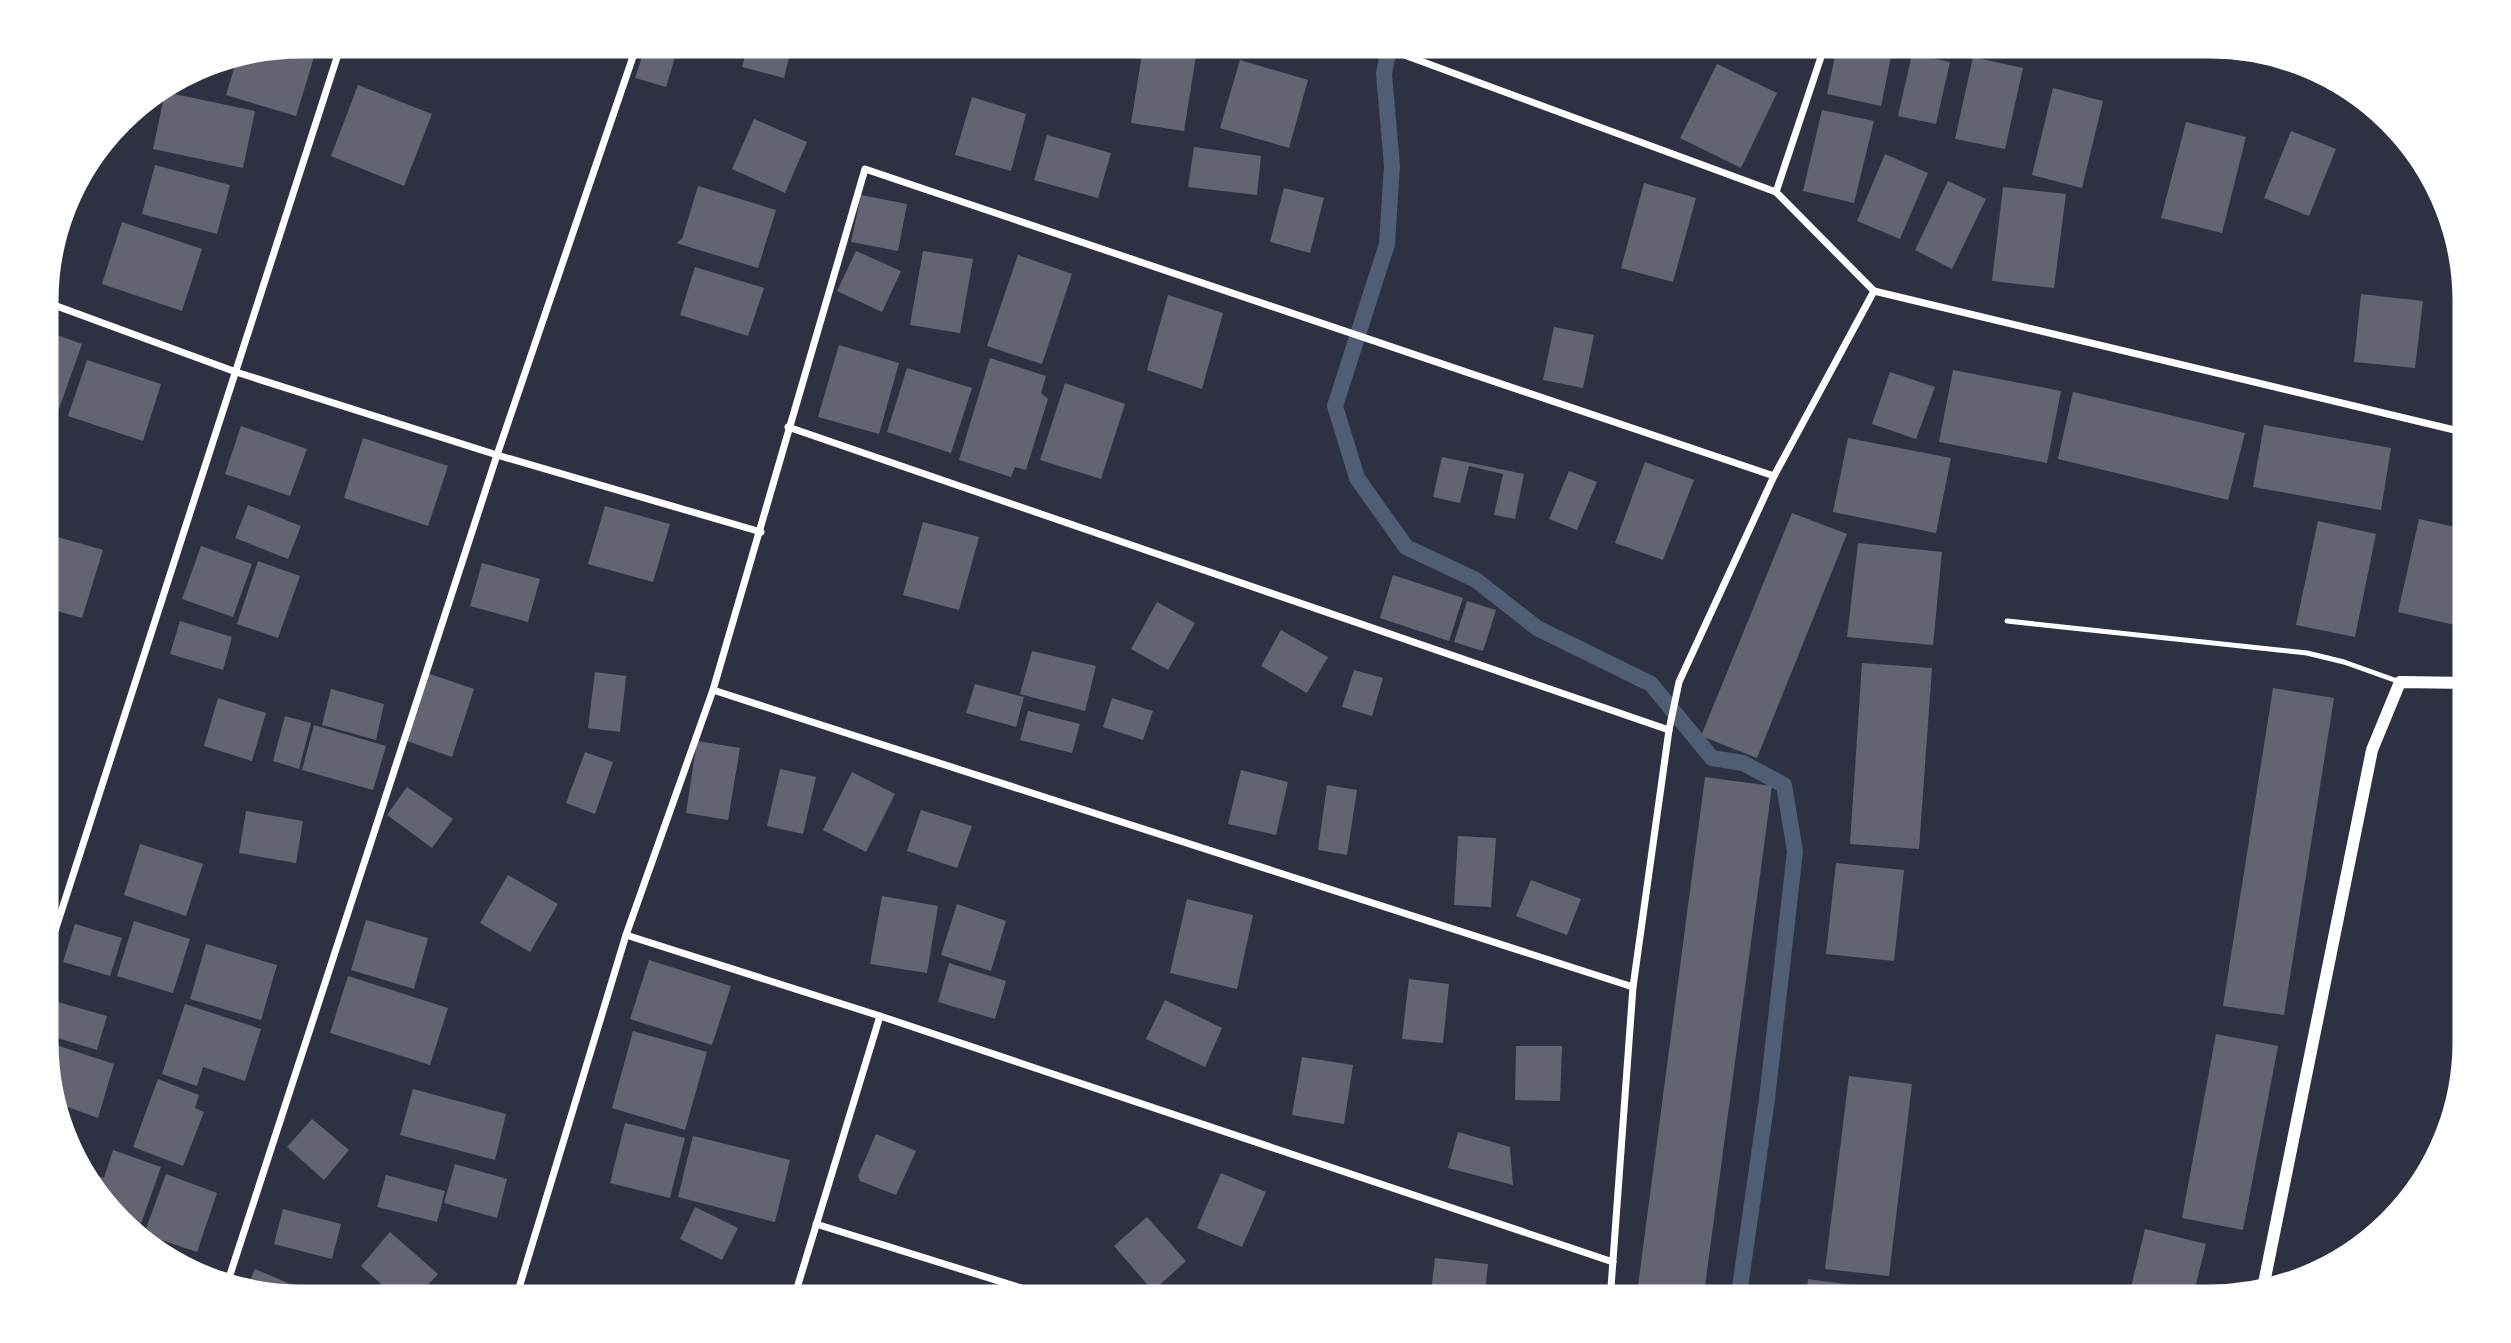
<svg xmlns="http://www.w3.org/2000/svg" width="2511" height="1343" font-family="Commissioner,sans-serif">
<rect width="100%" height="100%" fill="#2d3142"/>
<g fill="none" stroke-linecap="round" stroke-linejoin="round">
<path stroke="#4f5d75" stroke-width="16" d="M1390 42 1384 74 1392 166 1387 244 1335 406 1357 478 1406 547 1476 580 1537 628 1651 684 1712 758 1743 763 1784 785 1795 851 1767 1099 1738 1301"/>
</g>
<g fill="#626471">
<path d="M535 42H565L562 51Z"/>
<path d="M647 42 679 44 666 87 635 78Z"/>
<path d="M749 42H793L784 78 742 67Z"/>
<path d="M1144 42 1197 50 1184 131 1131 123Z"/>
<path d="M1452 42H1483L1474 56Z"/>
<path d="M1630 42H1686L1685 56 1629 51Z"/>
<path d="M1710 42H1761L1760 52Z"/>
<path d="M1838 42H1894L1881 106 1827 94Z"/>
<path d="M285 45 315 54 296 116 226 95 238 55 259 50 281 57Z"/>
<path d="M1912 54 1950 62 1936 124 1898 116Z"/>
<path d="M1973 57 2023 68 2005 149 1955 139Z"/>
<path d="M1240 60 1308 80 1289 148 1220 128Z"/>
<path d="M1717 64 1777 93 1741 168 1680 138Z"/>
<path d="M358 85 432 114 404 186 331 156Z"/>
<path d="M2053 88 2103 101 2082 188 2032 175Z"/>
<path d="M165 92 255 111 243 168 153 149Z"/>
<path d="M972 97 1026 114 1011 171 955 155Z"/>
<path d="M1822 110 1874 121 1854 203 1803 191Z"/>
<path d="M754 119 807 142 785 193 732 169Z"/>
<path d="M2186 122 2246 137 2222 233 2161 218Z"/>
<path d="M2291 131 2336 149 2309 216 2264 198Z"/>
<path d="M1047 135 1111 153 1098 198 1034 180Z"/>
<path d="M1194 147 1261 156 1257 195 1188 187Z"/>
<path d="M1885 154 1928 173 1900 239 1857 221Z"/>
<path d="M155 165 230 185 217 234 142 214Z"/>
<path d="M1948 181 1986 199 1952 269 1915 250Z"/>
<path d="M1644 183 1696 198 1673 282 1621 268Z"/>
<path d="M698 186 776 210 758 268 676 243 682 239Z"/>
<path d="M2003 187 2066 194 2054 288 1992 281Z"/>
<path d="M1284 188 1324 198 1310 253 1270 242Z"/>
<path d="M861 195 907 204 898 251 851 242Z"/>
<path d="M122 222 202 249 182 311 102 284Z"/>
<path d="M856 251 901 271 882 312 837 291Z"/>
<path d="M923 251 973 259 960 333 910 325Z"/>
<path d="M1018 255 1072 274 1042 364 987 346Z"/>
<path d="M695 267 764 288 748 336 680 315Z"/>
<path d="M2361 294 2423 301 2415 368 2354 362Z"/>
<path d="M1168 295 1223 313 1202 389 1147 370Z"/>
<path d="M1554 327 1594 335 1583 388 1543 380Z"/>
<path d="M43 330 82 344 50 434 43 432Z"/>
<path d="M839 345 899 363 879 434 818 417Z"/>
<path d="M990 358 1046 376 1041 393 1048 399 1026 470 1015 467 1011 477 959 460Z"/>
<path d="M87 360 161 384 143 441 68 416Z"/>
<path d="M907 368 972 388 951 453 887 432Z"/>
<path d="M1953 370 2061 391 2047 463 1939 442Z"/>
<path d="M1890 372 1935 387 1916 439 1872 424Z"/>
<path d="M1065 383 1125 404 1101 479 1040 460Z"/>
<path d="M2073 392 2245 433 2228 500 2058 459Z"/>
<path d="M2264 425 2391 448 2381 510 2253 487Z"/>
<path d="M241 426 307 449 290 496 225 474Z"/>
<path d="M363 438 448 466 428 526 344 498Z"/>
<path d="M1848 438 1951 458 1936 533 1833 512Z"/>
<path d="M1442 457 1524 474 1515 519 1494 515 1503 474 1469 466 1460 503 1433 497Z"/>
<path d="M1645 462 1694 480 1663 560 1615 543Z"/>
<path d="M1569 471 1597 482 1577 530 1549 519Z"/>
<path d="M248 505 301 526 288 559 235 538Z"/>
<path d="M605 506 670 524 653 582 588 564Z"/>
<path d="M1792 513 1847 534 1757 758 1701 736Z"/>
<path d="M2419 519 2468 530V628L2398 612Z"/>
<path d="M2318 521 2376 534 2355 637 2296 625Z"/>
<path d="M923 522 979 537 959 610 903 595Z"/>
<path d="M51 535 103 550 82 618 43 607V561Z"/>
<path d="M1858 543 1942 552 1933 645 1847 637Z"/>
<path d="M201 546 252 564 233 617 182 599Z"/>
<path d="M258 561 300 576 278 638 237 624Z"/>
<path d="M482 563 540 579 528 622 470 606Z"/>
<path d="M1393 575 1463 598 1449 641 1380 618Z"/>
<path d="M1467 601 1496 610 1483 651 1454 642Z"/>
<path d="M1157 602 1195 623 1168 670 1131 649Z"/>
<path d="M180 621 232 637 223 670 170 654Z"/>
<path d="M1281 630 1328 657 1307 693 1261 666Z"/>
<path d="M1032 651 1096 666 1085 711 1020 694Z"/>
<path d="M1862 663 1932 668 1919 849 1850 844Z"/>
<path d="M1354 670 1383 678 1372 716 1342 707Z"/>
<path d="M595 672 626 676 620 732 588 728Z"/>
<path d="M427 673 474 689 452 757 404 740Z"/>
<path d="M975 684 1024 697 1016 727 966 713Z"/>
<path d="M2273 688 2334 698 2284 1015 2223 1006Z"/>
<path d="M331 689 384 704 376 740 322 725Z"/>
<path d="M218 698 266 713 252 761 204 746Z"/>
<path d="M1112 698 1153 711 1143 740 1103 727Z"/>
<path d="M1028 711 1080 724 1072 753 1020 740Z"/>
<path d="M285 716 311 723 299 769 273 761Z"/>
<path d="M314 725 386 746 373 790 302 770Z"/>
<path d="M697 741 740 748 728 820 686 813Z"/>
<path d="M585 752 613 762 595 814 566 803Z"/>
<path d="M780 769 816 777 803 834 767 826Z"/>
<path d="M1241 770 1288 782 1276 835 1228 824Z"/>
<path d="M852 772 895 794 866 852 823 830Z"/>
<path d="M1705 777 1772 786 1703 1301H1636Z"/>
<path d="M1327 785 1357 790 1347 855 1318 850Z"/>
<path d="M407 787 453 819 432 848 387 815Z"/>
<path d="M921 810 972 826 957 868 907 851Z"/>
<path d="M246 811 303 821 296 863 239 853Z"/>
<path d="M1458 836 1496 838 1491 907 1454 905Z"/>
<path d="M140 844 203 864 186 916 124 895Z"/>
<path d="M1836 863 1904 870 1894 961 1826 954Z"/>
<path d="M508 875 558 904 530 952 480 923Z"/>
<path d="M1531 880 1581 899 1567 935 1516 916Z"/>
<path d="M882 896 938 906 927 973 870 964Z"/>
<path d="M1187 899 1253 915 1237 989 1170 973Z"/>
<path d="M957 904 1006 921 991 971 941 955Z"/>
<path d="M366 920 428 938 414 989 351 970Z"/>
<path d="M134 921 190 939 173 993 117 976Z"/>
<path d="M75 924 122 938 110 976 63 962Z"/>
<path d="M206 944 277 965 261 1020 190 999Z"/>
<path d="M649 960 731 986 712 1045 630 1019Z"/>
<path d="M949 963 1006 981 995 1019 938 1002Z"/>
<path d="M348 976 448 1008 430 1065 330 1033Z"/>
<path d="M1409 979 1449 984 1443 1043 1402 1039Z"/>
<path d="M1165 1000 1222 1028 1205 1067 1146 1039Z"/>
<path d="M54 1001 107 1016 97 1050 44 1034Z"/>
<path d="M185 1004 261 1029 245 1081 203 1067 197 1086 162 1074Z"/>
<path d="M633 1031 707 1052 685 1130 612 1108Z"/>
<path d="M2216 1034 2278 1046 2243 1230 2182 1218Z"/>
<path d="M44 1041 114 1064 98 1118 54 1102 44 1076Z"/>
<path d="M1516 1046H1562L1560 1101 1515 1100Z"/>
<path d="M1302 1057 1353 1065 1344 1124 1292 1115Z"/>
<path d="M1849 1076 1912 1084 1889 1276 1825 1269Z"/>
<path d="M158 1079 199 1095 195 1108 204 1112 183 1166 133 1147Z"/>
<path d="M413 1089 506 1114 495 1160 400 1135Z"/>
<path d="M312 1119 349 1150 324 1180 287 1147Z"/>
<path d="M625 1123 685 1138 670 1198 610 1183Z"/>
<path d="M1458 1132 1510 1147 1513 1185 1448 1168Z"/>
<path d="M876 1134 916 1151 896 1195 860 1181 858 1176Z"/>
<path d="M693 1136 790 1160 775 1222 678 1197Z"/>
<path d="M113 1150 161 1167 138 1232 86 1186 80 1169 104 1178Z"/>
<path d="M455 1164 507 1179 497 1218 444 1203Z"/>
<path d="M1221 1173 1266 1192 1242 1247 1197 1228Z"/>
<path d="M166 1174 217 1193 197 1252 144 1234Z"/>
<path d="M386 1175 445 1191 437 1222 377 1207Z"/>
<path d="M695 1207 738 1228 722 1260 680 1239Z"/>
<path d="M283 1209 341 1224 332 1259 274 1244Z"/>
<path d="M1147 1217 1186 1261 1153 1291 1114 1246Z"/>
<path d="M2145 1229 2206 1244 2192 1300H2128Z"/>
<path d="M390 1232 438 1274 413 1301H400L361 1266Z"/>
<path d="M1435 1258 1488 1264 1484 1301H1430Z"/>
<path d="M255 1269 314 1294 311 1301 247 1288Z"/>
<path d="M1808 1279 1890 1290 1888 1301H1805Z"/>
</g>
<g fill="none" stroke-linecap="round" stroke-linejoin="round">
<path stroke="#fff" stroke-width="5" d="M2007 621 2307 653 2344 662 2400 682"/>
<g stroke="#fff" stroke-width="7">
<path d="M1369 42 1776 192"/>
<path d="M2215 43 2341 83"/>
<path d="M1874 291 2467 433"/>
<path d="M43 301 236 372 497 455 761 532"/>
<path d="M788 427 1669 730"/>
<path d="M713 690 1633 987"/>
<path d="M626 935 880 1016 1613 1262"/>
<path d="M44 965 342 42"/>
<path d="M816 1224 1063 1301"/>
<path d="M227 1284 497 455 638 42"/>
<path d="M515 1301 626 935 713 690 865 169 1774 476"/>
<path d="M793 1301 880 1016"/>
<path d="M1610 1301 1633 987 1669 730 1679 682 1774 476 1874 291 1776 192 1826 42"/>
</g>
<path stroke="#fff" stroke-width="12" d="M2262 1293 2372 750 2400 682 2468 683"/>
</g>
<path d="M0 0H2511V1343H0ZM301 54H2210A247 247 0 0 1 2457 301V1042A247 247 0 0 1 2210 1289H301A247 247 0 0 1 54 1042V301A247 247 0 0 1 301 54Z" fill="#fff" fill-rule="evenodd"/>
<path fill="none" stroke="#fff" stroke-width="9" d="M301 54H2210A247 247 0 0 1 2457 301V1042A247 247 0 0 1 2210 1289H301A247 247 0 0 1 54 1042V301A247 247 0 0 1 301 54Z"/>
</svg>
